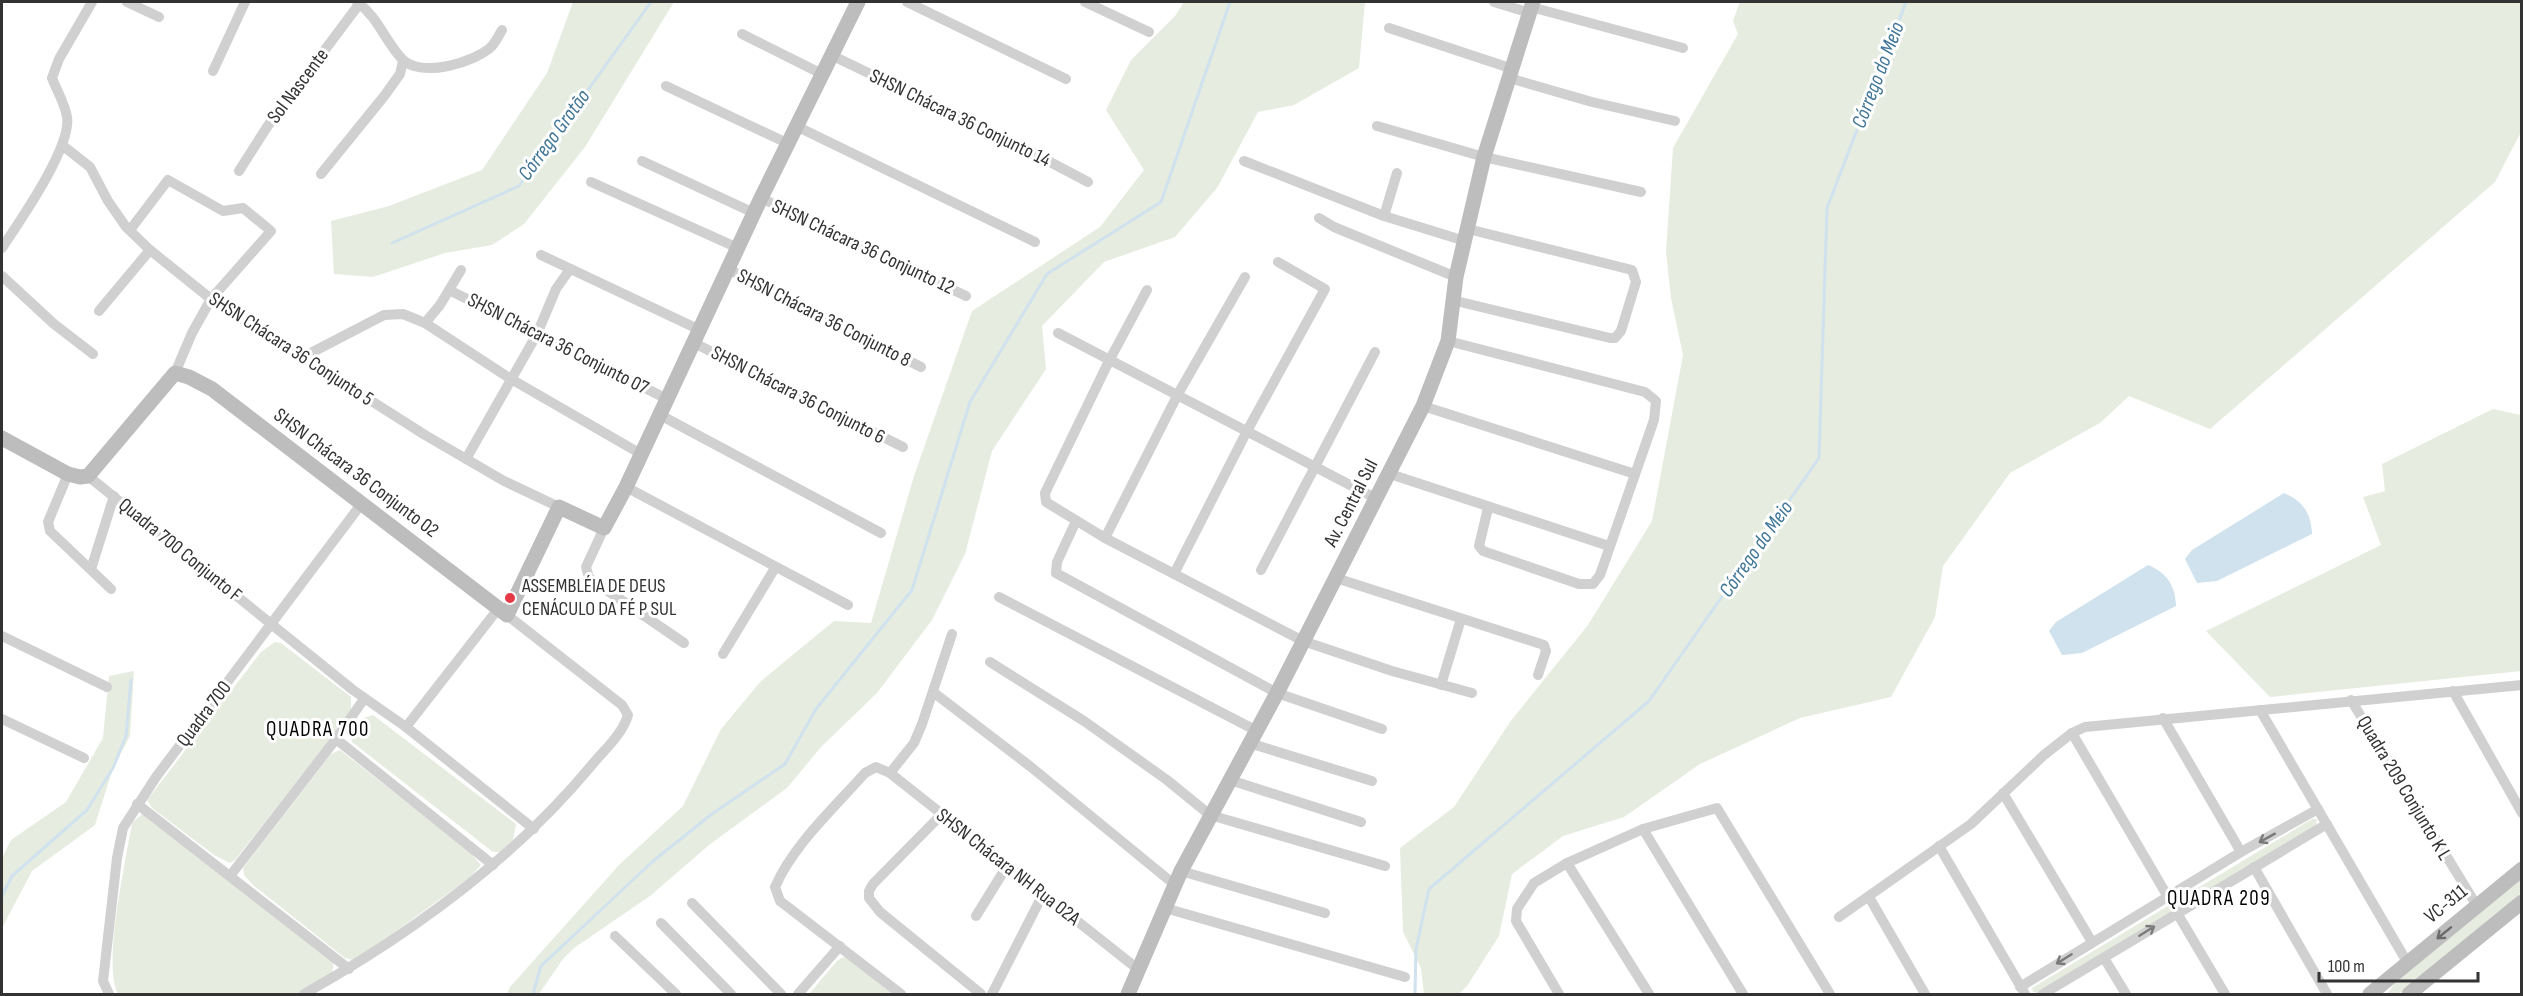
<svg xmlns="http://www.w3.org/2000/svg" width="2523" height="996" font-family="'Sofia Sans Condensed',sans-serif">
<rect width="100%" height="100%" fill="#fff"/>
<g fill="#e6ecdf">
<path d="M573 2H674L585 147 524 224 492 245 445 253 373 277 334 274 331 221 389 206 482 170 547 73Z"/>
<path d="M1184 2H1365L1359 68 1294 105 1258 112 1217 188 1175 237 1104 262 1042 326 1046 369 992 451 965 554 932 620 877 693 821 747 787 788 709 845 650 896 574 948 563 959 539 994H507L510 987 619 865 683 806 721 729 761 681 834 621 871 623 914 476 972 311 1100 227 1144 170 1106 110 1131 60 1175 16Z"/>
<path d="M1740 2H2521V132L2495 182 2210 429 2129 396 2100 423 2010 473 1943 566 1935 617 1891 697 1800 718 1700 764 1624 817 1563 836 1512 874 1499 936 1467 986 1459 994H1424L1421 968 1403 932 1400 848 1454 807 1510 722 1588 625 1652 521 1683 355 1671 298 1666 252 1673 148 1738 34 1733 21Z"/>
<path d="M2493 409 2521 415V671L2270 697 2206 631 2381 545 2363 497 2385 491 2382 464Z"/>
<path d="M275 642 281 643 351 697V713L235 860 230 863 214 855 152 808 147 800 261 652Z"/>
<path d="M134 671 130 736 113 768 95 825 32 871 2 928V858L11 840 66 802 103 738 109 676Z"/>
<path d="M373 715 516 824 513 840 500 852H493L352 742 351 733 363 718Z"/>
<path d="M340 750 469 851 481 865 469 878 362 956 353 960 345 958 253 885 244 875 243 868 331 754Z"/>
<path d="M142 814 334 962 332 974 297 994H118C102 965 126 860 132 823Z"/>
<path d="M2312 819H2317L2316 826 2038 993 2033 992 2032 988Z"/>
<path d="M2521 879V892L2517 898 2399 994H2387L2395 983Z"/>
<path d="M843 957 849 959 894 994H809L837 961Z"/>
</g>
<g fill="#cfe2ee">
<path d="M2284 493C2303 501 2311 513 2312 534L2217 581 2197 583 2185 559 2192 550Z"/>
<path d="M2148 565C2167 573 2175 585 2176 606L2082 653 2062 655 2049 631 2056 622Z"/>
</g>
<g fill="none" stroke-linecap="round" stroke-linejoin="round">
<g stroke="#cfe2ee" stroke-width="3">
<path d="M392 243 519 186 651 2"/>
<path d="M2 896 12 876 87 810 113 768 126 736 131 680"/>
<path d="M533 994 541 966 652 862 712 814 785 764 816 709 912 590 970 402 1047 274 1161 202 1230 2"/>
<path d="M1415 994 1416 949 1429 889 1649 701 1819 458 1827 208 1906 2"/>
</g>
<g stroke="#d0d0d0" stroke-width="10">
<path d="M127 2 159 17"/>
<path d="M357 2C378 17 385 41 402 59 421 79 476 62 492 46 496 41 499 35 502 30"/>
<path d="M907 2 1066 79"/>
<path d="M1085 2 1149 32"/>
<path d="M1494 2 1530 13"/>
<path d="M1531 7 1683 48"/>
<path d="M1389 28 1513 69"/>
<path d="M742 34 822 74"/>
<path d="M831 55 1016 144 1088 182"/>
<path d="M213 71 245 2"/>
<path d="M1509 78 1592 102 1675 121"/>
<path d="M666 86 787 143"/>
<path d="M796 126 1035 242"/>
<path d="M1377 126 1484 157 1641 192"/>
<path d="M62 145 90 167 108 201 126 227 150 250 211 299 425 435 504 481 559 507"/>
<path d="M642 161 754 213"/>
<path d="M1244 161 1384 216 1465 241"/>
<path d="M239 171 267 127 360 3"/>
<path d="M321 174 385 95 400 74 403 61"/>
<path d="M591 182 738 248"/>
<path d="M761 198 966 296"/>
<path d="M1384 216 1397 173"/>
<path d="M1319 218 1334 227 1456 277"/>
<path d="M130 230 168 180 223 211 243 208 271 231 211 299 192 333 175 373"/>
<path d="M2 248C19 222 72 147 67 117 65 104 57 91 52 78L59 59 92 2"/>
<path d="M541 255 700 330"/>
<path d="M728 269 921 367"/>
<path d="M2 276 54 324 93 354"/>
<path d="M449 290 667 399"/>
<path d="M1147 290 1109 361 1045 493 1046 502 1105 538 1303 641 1392 671 1472 693"/>
<path d="M1452 300 1610 338H1615L1621 331 1636 282 1632 270 1468 229"/>
<path d="M99 311 150 250"/>
<path d="M425 323 440 305 461 270"/>
<path d="M1058 333 1375 498"/>
<path d="M1448 341 1645 392 1656 401 1654 420 1600 575 1593 584H1579L1483 551 1479 546 1488 508"/>
<path d="M694 343 903 447"/>
<path d="M303 357 384 315 403 314 425 323 511 379 641 454"/>
<path d="M1423 406 1635 474"/>
<path d="M660 415 881 533"/>
<path d="M466 459 537 334 556 289 570 269"/>
<path d="M68 474 48 522 50 531 111 589"/>
<path d="M1390 474 1609 546"/>
<path d="M88 476 353 690 406 727 534 829"/>
<path d="M626 487 848 605"/>
<path d="M1076 521 1057 562 1056 573 1277 693 1382 729"/>
<path d="M604 528 586 567 589 578 684 643"/>
<path d="M1105 538 1178 394 1245 277"/>
<path d="M91 569 114 496"/>
<path d="M1261 570 1375 352"/>
<path d="M1174 574 1247 431 1325 289 1278 262"/>
<path d="M1336 578 1544 645 1546 651 1538 675"/>
<path d="M999 597 1257 731"/>
<path d="M2 636 107 687"/>
<path d="M723 654 775 568"/>
<path d="M990 662 1084 721 1167 780 1210 815 1385 866"/>
<path d="M1441 685 1461 619"/>
<path d="M2453 691 2522 813"/>
<path d="M933 692 1031 767 1175 885"/>
<path d="M2351 700 2477 906"/>
<path d="M2260 710 2407 962"/>
<path d="M2163 718 2241 852"/>
<path d="M2 719 84 758"/>
<path d="M406 727 498 609"/>
<path d="M2072 733 2168 897"/>
<path d="M336 739 493 865"/>
<path d="M1249 743 1372 781"/>
<path d="M890 773 914 743 922 724 952 634"/>
<path d="M1230 780 1361 822"/>
<path d="M2003 793 2092 942"/>
<path d="M137 804 349 969"/>
<path d="M942 814 873 884 869 891V898L880 912 981 994"/>
<path d="M1643 829 1743 994"/>
<path d="M1939 846 2025 994"/>
<path d="M1567 863 1649 994"/>
<path d="M2254 867 2327 994"/>
<path d="M1181 871 1325 913"/>
<path d="M230 876 336 739 364 699"/>
<path d="M1869 897 1925 994"/>
<path d="M692 903 781 994"/>
<path d="M1165 908 1405 977"/>
<path d="M2177 913 2225 994"/>
<path d="M976 916 1007 866"/>
<path d="M1839 917 1971 824 2044 755 2072 733 2085 727 2522 685"/>
<path d="M661 923 731 994"/>
<path d="M615 936 676 994"/>
<path d="M2104 958 2126 994"/>
<path d="M2020 987 2241 852 2318 809"/>
<path d="M109 994 103 981 117 858 123 828 156 777 362 503"/>
<path d="M304 994C411 934 512 861 591 766 604 750 622 735 628 715L622 705 507 615"/>
<path d="M798 994 840 946"/>
<path d="M901 994 780 901 775 887C794 844 834 808 865 773L876 767 890 773 1139 970"/>
<path d="M992 994 1043 894"/>
<path d="M1559 994 1516 921 1517 909 1534 883 1567 863 1643 829 1717 808 1830 994"/>
<path d="M2043 994 2327 824"/>
</g>
<g stroke="#bdbdbd" stroke-width="15">
<path d="M2 438 68 474 80 477 88 476 175 373 189 377 212 389 507 615 559 507 604 528 626 487 761 198 858 2"/>
<path d="M1128 994 1181 871 1277 693 1423 406 1448 341 1456 277 1484 157 1533 2"/>
<path d="M2370 994 2522 869"/>
<path d="M2409 994 2522 902"/>
</g>
</g>
<defs><path id="oneway-shaft" d="M-6 0H5M1.5-3L5.5 0L1.5 3" fill="none" stroke-width="1.6" stroke-linecap="round" stroke-linejoin="round" transform="scale(1.5)"/></defs>
<g stroke="#7a7a7a">
<use href="#oneway-shaft" transform="translate(2267 838) rotate(151)"/>
<use href="#oneway-shaft" transform="translate(2147 931) rotate(-32)"/>
<use href="#oneway-shaft" transform="translate(2064 959) rotate(148)"/>
</g>
<use stroke="#6a6a6a" href="#oneway-shaft" transform="translate(2444 933) rotate(141)"/>
<circle fill="#e63946" stroke="#fff" stroke-width="2" cx="510" cy="598" r="6"/>
<g text-anchor="middle" dominant-baseline="central" stroke-width="6" stroke-linejoin="round" paint-order="stroke">
<g font-size="20" fill="#333" stroke="#fff">
<text transform="translate(298 86) rotate(-53)">Sol Nascente</text>
<text transform="translate(960 118) rotate(26)">SHSN Chácara 36 Conjunto 14</text>
<text transform="translate(863 247) rotate(25)">SHSN Chácara 36 Conjunto 12</text>
<text transform="translate(824 318) rotate(27)">SHSN Chácara 36 Conjunto 8</text>
<text transform="translate(558 344) rotate(27)">SHSN Chácara 36 Conjunto 07</text>
<text transform="translate(291 349) rotate(33)">SHSN Chácara 36 Conjunto 5</text>
<text transform="translate(798 395) rotate(27)">SHSN Chácara 36 Conjunto 6</text>
<text transform="translate(356 473) rotate(37)">SHSN Chácara 36 Conjunto 02</text>
<text transform="translate(1351 503) rotate(-63)">Av. Central Sul</text>
<text transform="translate(180 550) rotate(39)">Quadra 700 Conjunto F</text>
<text transform="translate(204 714) rotate(-53)">Quadra 700</text>
<text transform="translate(2404 788) rotate(59)">Quadra 209 Conjunto K L</text>
<text transform="translate(1008 867) rotate(38)">SHSN Chácara NH Rua 02A</text>
<text transform="translate(2446 904) rotate(-39)">VC-311</text>
</g>
<g font-size="20" fill="#333" stroke="#fff" text-anchor="start">
<text x="522" y="586">ASSEMBLÉIA DE DEUS<tspan x="522" dy="23">CENÁCULO DA FÉ P SUL</tspan></text>
</g>
<g font-size="21" font-style="italic" fill="#3f7597" stroke="#fff">
<text transform="translate(1878 75) rotate(-69)">Córrego do Meio</text>
<text transform="translate(554 135) rotate(-54)">Córrego Grotão</text>
<text transform="translate(1756 549) rotate(-55)">Córrego do Meio</text>
</g>
<g font-size="21" letter-spacing="1.5" fill="#000" stroke="#fff">
<text x="318" y="729">QUADRA 700</text>
<text x="2219" y="898">QUADRA 209</text>
</g>
</g>
<rect width="2523" height="996" fill="none" stroke="#333333" stroke-width="6"/>
<path d="M2319 972v9h159v-9" fill="none" stroke="#333333" stroke-width="3"/>
<text x="2328" y="972" font-size="18" fill="#333333" stroke="#ffffff" stroke-width="4.5" paint-order="stroke">100 m</text>
</svg>
